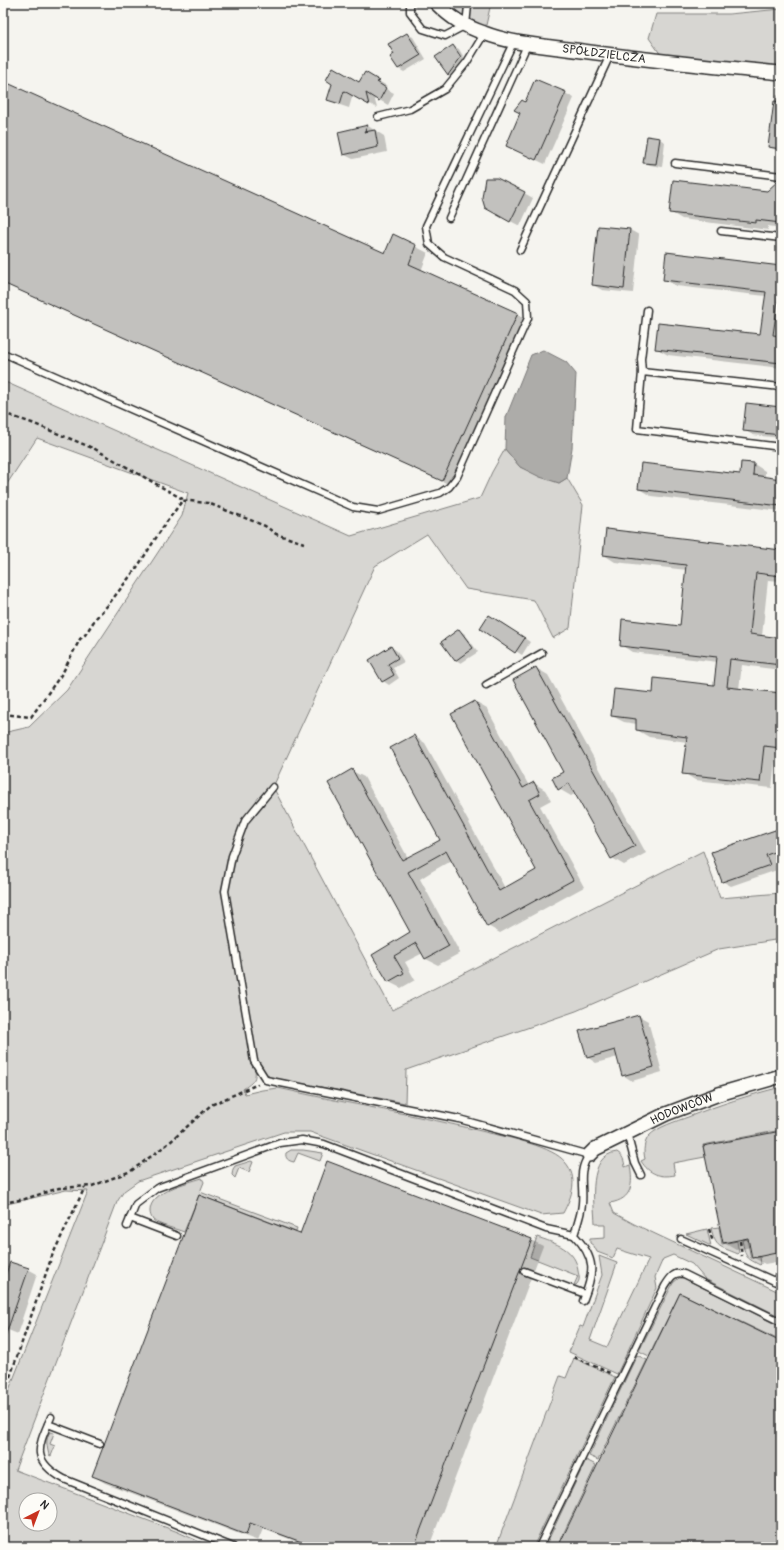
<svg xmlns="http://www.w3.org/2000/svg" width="784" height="1550" font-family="Pangolin,sans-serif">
<rect width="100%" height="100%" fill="#f5f4ef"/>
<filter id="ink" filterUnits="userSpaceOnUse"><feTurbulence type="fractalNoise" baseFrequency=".025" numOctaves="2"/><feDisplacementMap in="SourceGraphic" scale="8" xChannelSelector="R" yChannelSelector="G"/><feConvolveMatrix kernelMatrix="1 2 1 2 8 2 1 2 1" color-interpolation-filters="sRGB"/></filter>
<g filter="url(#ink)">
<g fill="#d7d6d2" stroke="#81807e" fill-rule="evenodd">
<path d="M436 3H491L484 34Z"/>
<path d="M781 9V73L666 62 649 38 656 14H729Z"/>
<path d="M3 381 351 536 480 498 492 472 505 449 520 467 559 483 567 478 583 505 570 628 553 638 534 600 466 589 427 534 375 566 273 787 392 1010 703 851 720 898 781 893V939L719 949 576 1011 406 1070 405 1103 268 1077 255 1062C255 1078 258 1079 243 1089L245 1094 262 1090 278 1088C348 1104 419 1115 489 1133 508 1137 554 1147 565 1162 579 1178 572 1196 563 1213L541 1215 310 1132H284L138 1181 124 1191 117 1202 15 1470 178 1532 211 1547H3V1405L88 1191 66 1190 3 1205V733L29 727 67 690 182 516 188 493 37 438 3 490ZM26 1500H50V1524H26Z"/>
<path d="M781 1087V1130L703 1145 705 1157 673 1163 675 1175C660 1178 649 1174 641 1161L645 1159C643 1151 644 1142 649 1136 657 1127 677 1121 688 1117 718 1105 749 1095 781 1087Z"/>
<path d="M291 1150H303L323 1153 320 1161 298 1153 294 1162C288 1161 285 1158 286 1153Z"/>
<path d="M617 1152C623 1156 624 1160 625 1167L630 1165C633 1184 633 1199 610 1203L614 1213 634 1224 781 1293V1317L705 1279 692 1264 673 1255 663 1259 655 1277 657 1288 617 1374 569 1352 580 1326 583 1327 602 1275 599 1256 617 1263 590 1340 607 1347 649 1259 617 1249 613 1258 597 1252 594 1246 590 1243V1239L605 1238V1225H599L598 1223H595C594 1202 587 1155 617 1152Z"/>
<path d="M251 1161 253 1162 249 1172 239 1168 235 1178 232 1175 233 1169 235 1166Z"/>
<path d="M202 1178 204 1182 200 1192 297 1228 296 1232 199 1195 184 1232C177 1229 158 1225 153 1220 151 1217 150 1214 150 1211 150 1191 187 1183 202 1178Z"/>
<path d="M719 1227 722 1244 737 1241 739 1253 738 1254C720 1246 716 1249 711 1228Z"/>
<path d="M707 1229 711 1246 686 1234Z"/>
<path d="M537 1237C555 1243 576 1249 578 1271 579 1276 581 1280 576 1285H574L578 1276 530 1257Z"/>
<path d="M747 1239 751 1258 760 1257 761 1264 760 1265C744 1257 746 1257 742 1240Z"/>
<path d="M679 1278H684L781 1327V1341L680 1293 649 1356 639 1351 673 1283Z"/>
<path d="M637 1355 647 1360 598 1460 589 1456Z"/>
<path d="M574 1358 615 1377 533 1547H496L560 1376 566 1378Z"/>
<path d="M50 1432 54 1433 50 1444 55 1446 51 1456 49 1455C47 1447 45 1439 50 1432Z"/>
<path d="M586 1460 596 1465 557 1547H545Z"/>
</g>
<path fill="#adaca9" stroke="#797877" d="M543 350 566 362 576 374 572 448 567 478 559 483 540 477 520 467 505 449 506 417 531 355Z"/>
<g fill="#0003">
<path d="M407 34 413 37 426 59 404 72 399 69 396 54Z"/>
<path d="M453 46 459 49 466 61 454 78 448 75 436 57Z"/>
<path d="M365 73 387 86 384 88 394 93 388 105 374 97 377 108 353 94 349 108 337 104 328 99 334 83H360Z"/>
<path d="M3 82 385 255 393 235 428 253 421 271 517 314 529 321 455 487 3 283Z"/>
<path d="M565 93 574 98 545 164 507 146 526 103Z"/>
<path d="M776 95 781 96V152L769 147Z"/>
<path d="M368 126 384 136 387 152 353 159 343 154 339 132Z"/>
<path d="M659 139 665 142 662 167 650 165 644 162Z"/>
<path d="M781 185V228L768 226V230L682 219 670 212 767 192Z"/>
<path d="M524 193 533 198 520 226 495 213Z"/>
<path d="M599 227 630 230 639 235 633 293 602 290 593 285Z"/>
<path d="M781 267V368L668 355 656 348 761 335 766 296 676 286 664 279Z"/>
<path d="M781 408V438L753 435 744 430Z"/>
<path d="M754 464 765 471V478L781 480V511L651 496 639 489 741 475Z"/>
<path d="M781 551V581L768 580 762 636 781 639V670L742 665 739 689 781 694V753L776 752 772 788 695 780 684 773 688 742 649 737 637 730V724L624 722 612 716 715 686 718 662 632 652 621 645 681 627 687 570 615 562 604 555Z"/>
<path d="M496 619 530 642 522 655 481 628Z"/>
<path d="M459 630 465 634 478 652 461 663 456 660Z"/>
<path d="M391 647 397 651 404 662 393 668 399 678 389 685 383 681Z"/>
<path d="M536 668 548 675 646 853 624 865 612 858 576 793 571 796 559 789 565 773Z"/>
<path d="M475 702 487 709 529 786 534 783 545 790 551 800 540 806 584 887 500 933 488 926 452 860 431 872 420 879 460 953 438 965 426 959 423 953 405 962 415 980 401 988 389 982 373 956 412 932 352 771 364 777 408 858 441 840 414 736 425 743 505 888 538 870Z"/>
<path d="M781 829V858L774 860 777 870 731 886 722 881Z"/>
<path d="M639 1016 648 1021 662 1072 632 1081 623 1075 618 1057 596 1063 587 1057Z"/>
<path d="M781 1132V1261L765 1264 752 1257 751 1247 736 1250 724 1243Z"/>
<path d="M300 1235 531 1240 543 1246 429 1547H311L263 1529 258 1541 105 1483 93 1476Z"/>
<path d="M28 1269 37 1274 22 1319 23 1320 18 1334 3 1328V1285Z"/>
</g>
<g fill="#c2c1be" stroke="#2b2b2b">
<path d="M407 33 421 55 398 69 390 57 394 54 388 44Z"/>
<path d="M453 45 461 57 448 75 435 57Z"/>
<path d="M333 67 359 82 365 72 380 81 377 82 386 88 379 101 366 93 369 105 344 91 340 104 327 100 332 84 326 80Z"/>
<path d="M535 79 566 92 536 160 506 146 520 113 514 110 522 100 525 102Z"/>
<path d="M3 81 385 253 393 234 416 245 409 264 518 313 442 481 3 283Z"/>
<path d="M774 101 781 102V149L768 147Z"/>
<path d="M368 125 364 132 375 130 378 147 343 155 338 132Z"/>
<path d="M647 136 660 138 656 164 643 163Z"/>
<path d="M485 178H497L525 192 510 222 485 208 482 198Z"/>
<path d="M673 180 767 191 779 180H781V223L756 220V223L669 213Z"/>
<path d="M598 226 630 229 624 289 592 285Z"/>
<path d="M666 252 781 266V293H779L773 335 781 336V363L655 349 658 323 760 334 763 312 766 292 663 280Z"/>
<path d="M746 403 781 407V435L743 431Z"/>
<path d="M741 462 754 463 753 475 781 479V506L638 489 641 463 740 474Z"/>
<path d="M606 529 781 550V576L756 573 750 634 781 638V665L730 659 727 687 781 693V748L764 746 760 782 682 774 687 737 636 730V719L611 716 614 689 653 693 654 678 714 685 717 657 620 646 622 619 680 626 686 565 603 555Z"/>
<path d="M489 615 525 638 515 653 480 629Z"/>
<path d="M459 629 473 648 455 661 441 642Z"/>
<path d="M391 646 398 658 388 664 394 675 382 682 369 660Z"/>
<path d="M536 667 635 846 611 859 569 783 558 790 552 778 563 772 513 680Z"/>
<path d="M475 701 523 788 534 782 540 794 529 800 573 880 487 927 446 851 419 866 408 872 449 946 425 959 416 943 394 956 404 973 388 982 372 955 410 932 328 783 352 769 402 860 429 846 440 840 390 748 414 735 499 891 536 870 451 714Z"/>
<path d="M781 828V850L766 855 770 865 722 882 711 852Z"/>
<path d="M639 1015 654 1067 622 1076 615 1050 587 1058 579 1031Z"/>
<path d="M781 1131V1252L752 1258 748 1238 723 1243 703 1146Z"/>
<path d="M327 1161 532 1239 414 1547H315L250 1523 246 1535 92 1476 199 1195 300 1234Z"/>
<path d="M10 1262 29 1268 5 1337H3V1282Z"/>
<path d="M680 1293 781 1342V1547H558Z"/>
</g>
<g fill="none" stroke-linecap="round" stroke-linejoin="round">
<defs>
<g id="service">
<path d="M410 3V12L423 29 445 36 466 25 468 6 466 3"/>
<path d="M378 117 410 109 445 89 467 62 484 34"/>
<path d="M675 163 781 176"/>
<path d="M449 218 528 43"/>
<path d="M721 231 781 238"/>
<path d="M520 250 610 55"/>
<path d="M3 353 353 507 378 511 440 493 449 487 457 477 528 318 527 301 515 290 444 257 429 244 426 226 514 41"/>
<path d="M642 372 641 359 647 310"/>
<path d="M781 387 642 372 637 429 781 447"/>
<path d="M486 685 542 653"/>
<path d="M273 787 245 821 232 856 225 891 254 1061 266 1080 459 1119 589 1155C577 1172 584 1185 582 1204 581 1215 577 1225 574 1235 597 1259 594 1273 583 1301"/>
<path d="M627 1133 635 1163 641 1175"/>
<path d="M130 1218 177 1236"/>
<path d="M127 1226 136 1204 157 1188 280 1143 302 1140 324 1144 546 1229 574 1235"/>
<path d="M681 1239 781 1284"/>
<path d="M524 1271 585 1294"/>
<path d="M774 1281 781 1275"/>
<path d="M51 1417C38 1447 30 1460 64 1479L233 1547"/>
<path d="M48 1424 100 1444"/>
<path d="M539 1547 665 1286C670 1278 674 1271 684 1274L781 1322"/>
</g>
<g id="minor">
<path id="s1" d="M436 3C451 18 464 26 484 33 515 45 550 46 582 51 649 60 715 67 781 73"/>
<path id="s2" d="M589 1155 595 1149 666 1114 719 1094 781 1076"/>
</g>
</defs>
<use href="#service" stroke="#2b2b2b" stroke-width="9"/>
<use href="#minor" stroke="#2b2b2b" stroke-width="16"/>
<g stroke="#2b2b2b" stroke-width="2.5" stroke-dasharray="4 3" stroke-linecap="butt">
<path d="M3 413 32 423 95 449 186 501"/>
<path d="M3 714 31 717 63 672 80 639 85 635 96 618 108 605 138 566 163 527 182 501C189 500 200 503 208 503L265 526 276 534 304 543"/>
<path d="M3 1203 25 1199 59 1188 92 1186 131 1171 169 1143 211 1105 258 1084"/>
<path d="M709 1229 713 1242"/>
<path d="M740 1241 742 1256"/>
<path d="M574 1357 612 1374"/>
<path d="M3 1397 52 1256 85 1187"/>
</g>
<use href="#service" stroke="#fdfcf7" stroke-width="6"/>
<use href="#minor" stroke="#fdfcf7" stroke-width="13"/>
</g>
</g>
<g text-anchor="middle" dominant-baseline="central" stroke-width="3.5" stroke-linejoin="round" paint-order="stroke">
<g font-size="12" fill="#2b2b2b" stroke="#fdfcf7">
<text stroke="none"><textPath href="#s1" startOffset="179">SPÓŁDZIELCZA</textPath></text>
<text stroke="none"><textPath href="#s2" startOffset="104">HODOWCÓW</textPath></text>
</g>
</g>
<rect width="784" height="1550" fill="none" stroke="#fdfcf7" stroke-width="16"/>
<rect x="8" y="8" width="768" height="1534" fill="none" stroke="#2b2b2b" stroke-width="1.5" filter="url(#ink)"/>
<g transform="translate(38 1512) rotate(42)"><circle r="19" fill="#fdfcf7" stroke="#a9a8a5"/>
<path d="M0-3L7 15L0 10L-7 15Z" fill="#c8321e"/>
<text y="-6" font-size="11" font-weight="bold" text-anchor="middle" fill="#2b2b2b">N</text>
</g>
</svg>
